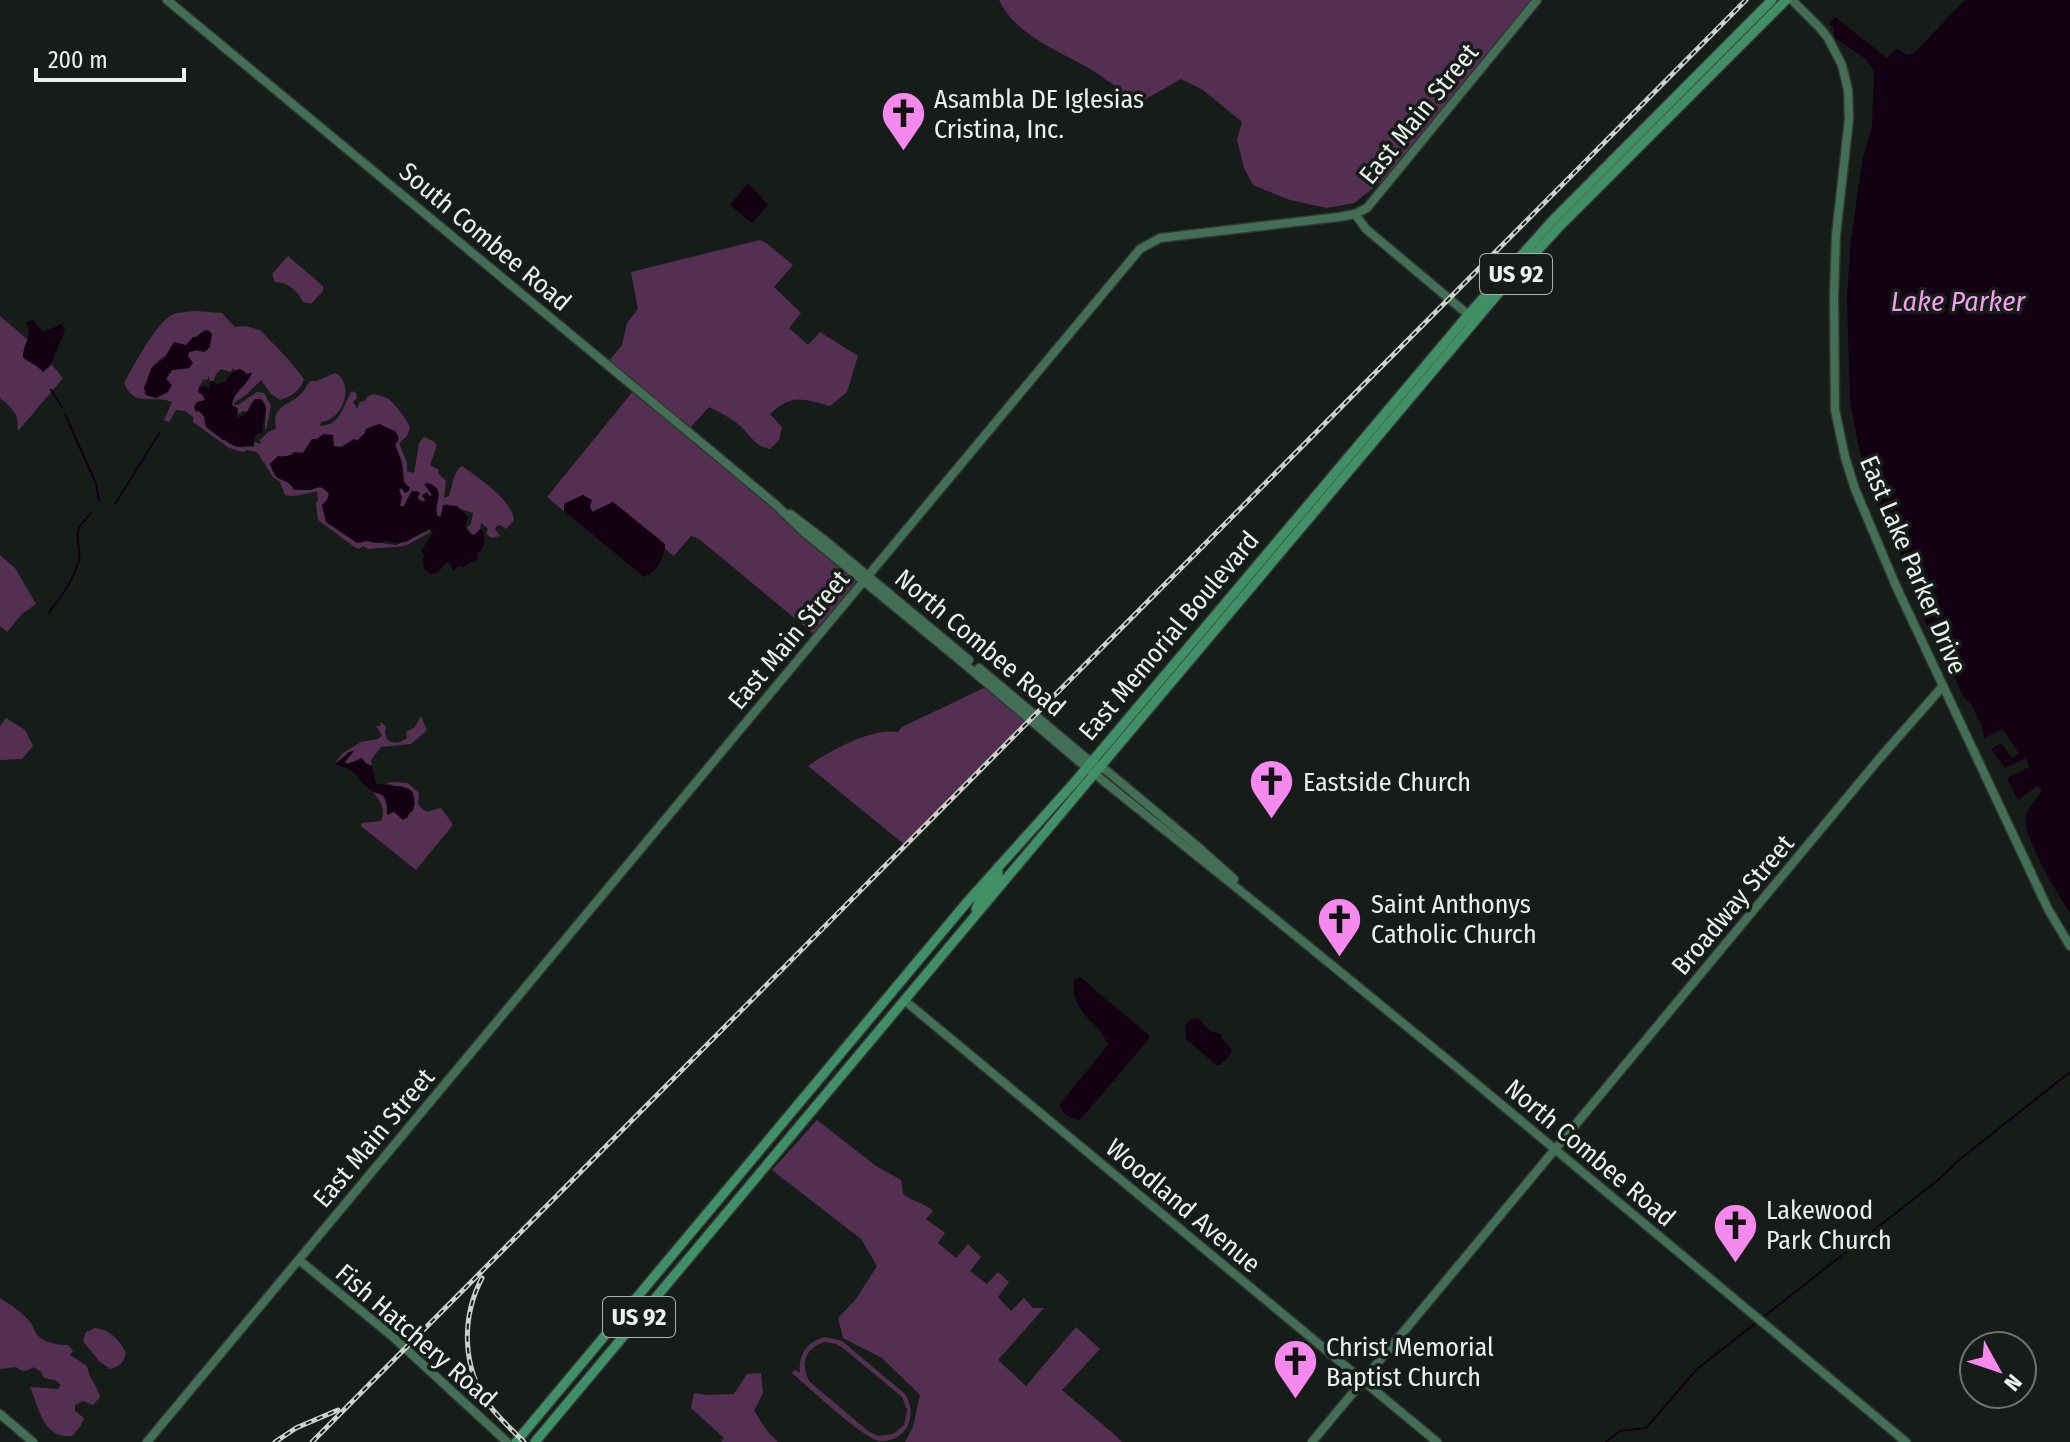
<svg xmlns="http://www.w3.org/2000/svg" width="2070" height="1442" font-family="'Fira Sans Condensed',sans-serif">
<rect width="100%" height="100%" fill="#161d18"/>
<g fill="#552f52" fill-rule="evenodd">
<path d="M999 0H1532L1385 179 1354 203 1327 208 1290 200 1253 185 1244 168 1237 140 1242 122 1203 90 1181 79 1139 103C1122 91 1105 78 1087 67 1056 50 1015 34 999 0Z"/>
<path d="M760 240 766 243 793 265 774 287 801 313 789 328 808 345 820 332 858 356 847 392 830 406C803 399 792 393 770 414L782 427 779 440 770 449C755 447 749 433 738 424 729 417 719 412 709 407L689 429 608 362 622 345 627 323 638 309 631 272Z"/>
<path d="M288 256 323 286V291L311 304 303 302C298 291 288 282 275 282L272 274Z"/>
<path d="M194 311 222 313 235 327 245 326 260 330 288 359 304 379C301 390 291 397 280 400L271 394 261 380 247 394 234 403V405H238L257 392 264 393 271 406 266 430 265 428 266 407 261 399 253 401 247 412 243 411 237 414 238 411 232 404C235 391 247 386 251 373L246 374 240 369 235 371 233 368 231 372 221 369 216 374 213 382 210 381 209 376 207 380 204 379 199 387 205 400 201 402 199 411 204 416 205 424 223 440H225C233 447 242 449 252 446L253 442 261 444 260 440 268 432 276 429C271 404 290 406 302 393 305 389 307 385 310 381H317L335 373C351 380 347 407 333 417 330 420 326 421 321 422L320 426C342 425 342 406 352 391L356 393 357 398 353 402 357 409 360 402 365 401 367 397 373 394C375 394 385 397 387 398 394 402 406 419 410 427L407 436 399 443 407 463V471L414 473 419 443 424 437 433 441 437 445 430 465 439 470 438 473 446 481 444 498 449 496C453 487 453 471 462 466 478 478 512 499 514 520L506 529 500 525 497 526 495 529 500 536 492 538 486 534 488 529 481 523 480 530 475 536 472 535 467 527 471 524 473 513 446 504 442 510 441 516 438 517C431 503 449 491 428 483V490L431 491V497L426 493 422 496 426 500 422 502 417 498 420 494 417 491H412L403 507 400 506 399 490 401 488 403 489C405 474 400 460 395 445L398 441C396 430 389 429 379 424L366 429 365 433 357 441 355 439C351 441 348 444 344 446 334 451 322 441 312 439L303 453 281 457 278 456 270 464C272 468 274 475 278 478 285 482 289 480 293 489 297 489 300 490 304 490 316 491 319 481 329 494L328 500 322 505 326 522 360 543 366 541 396 545 430 530V533C422 536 415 541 407 545 399 548 379 547 368 549L363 546 359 549 353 546 318 520 316 503 318 501 317 491C307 493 295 498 285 495L280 482 273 477 257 452 247 450 243 452 229 448 193 422V417L185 411 176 410 169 422 164 420 172 402C153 394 135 409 124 383 133 367 158 319 174 314 180 312 188 312 194 311ZM201 332 210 347 204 352 197 350 189 352 187 356 191 366 189 368 172 370 166 379 169 381 168 392 156 398 146 395 145 393C147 384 147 373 153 366 160 358 166 358 171 346H186Z"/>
<path d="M0 316 28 340 23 357C30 364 40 366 50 366L51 364 63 378 18 431C18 412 14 410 0 398Z"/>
<path d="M634 390 774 507 860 582 815 635 699 539 691 536 674 556 665 549 664 544 613 502 592 512 583 495 565 503 564 511 547 497Z"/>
<path d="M0 555 15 568 36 604 22 614 7 632 0 626Z"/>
<path d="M988 686 1029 722 905 845 808 766C830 751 870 728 898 732L902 727Z"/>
<path d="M421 716 427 730 411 744 381 747 371 760 372 766 364 762H351L348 764 344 762 349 755 353 754C344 756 343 761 335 763L343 753 361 742 378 739 382 735 376 726H380L381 722 386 727 385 732 387 739C394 745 400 743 407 738L406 732 415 727Z"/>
<path d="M6 718 25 730 33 746 22 759 0 760V726Z"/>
<path d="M394 782 408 783 419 793 418 804C427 816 429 810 441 808L452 823V826L416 870 361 826 362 823 381 821C386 810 381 801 373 792 383 794 385 797 387 807L405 819 413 810 415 803 402 786H395L386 783Z"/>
<path d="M817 1120 876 1166 901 1180 903 1194C914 1203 923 1201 933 1211L926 1219 945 1233 938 1243 956 1258 968 1244 981 1257 970 1271 987 1284 998 1272 1009 1282 998 1297 1011 1311 1024 1298 1033 1308H1044L998 1360 1026 1386 1076 1327 1100 1349 1062 1390 1116 1436 1122 1442H905L913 1427 920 1395 882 1358 843 1338 838 1318 856 1299 877 1266 861 1239 772 1170Z"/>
<path d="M0 1298C11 1305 22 1312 31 1323 34 1327 34 1331 37 1335 45 1343 57 1345 68 1345L73 1351 70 1355 87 1366C90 1381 96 1383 100 1397L93 1405 83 1401 75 1405V1411L84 1418 80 1427 72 1436C43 1439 39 1408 30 1387L58 1389 61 1385 55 1380 44 1378 41 1372 34 1367C27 1371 24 1373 16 1367L0 1369Z"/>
<path d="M95 1328C110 1330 119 1339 126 1353 123 1363 121 1366 110 1369L99 1361 83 1341 86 1332Z"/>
<path d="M825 1337 842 1341 905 1394C918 1414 908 1442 880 1441 864 1439 808 1387 792 1373L795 1370 800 1373C798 1354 807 1342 825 1337ZM825 1342 836 1344 843 1348 902 1397 907 1410 904 1425 893 1434 878 1436 868 1431 810 1382C799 1364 806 1347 825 1342Z"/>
<path d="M761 1373 763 1393 754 1411 768 1432 778 1442H721L724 1438 691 1408 694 1393 708 1395 734 1394 747 1374Z"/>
</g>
<g fill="#130012">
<path d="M1965 0H2070V913C2059 896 2020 833 2026 815 2029 805 2039 798 2042 789L2037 786 2018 800 2007 778 2029 767 2026 758 2005 768 1991 749 2001 743 2012 758 2019 754 2003 729 1984 738 1982 727 1971 704 1963 696 1945 655 1922 617 1918 591 1878 505 1860 453 1850 401 1847 297 1851 239 1862 162 1872 127 1874 71 1866 59 1834 37V28L1829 24 1835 17 1887 58 1897 49 1908 55 1915 52Z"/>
<path d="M748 183 768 205 752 223 730 205Z"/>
<path d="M33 320 43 332 62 324 65 330 50 366 43 372C36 364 29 363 23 357 24 339 33 341 26 322Z"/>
<path d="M208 330 212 334 210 347 204 352 197 350 189 352 188 356 193 363 189 368 172 370 166 379 172 385 168 392 156 398 146 395 144 388 152 368 166 357 174 342 186 345 193 337H197L204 331Z"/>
<path d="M240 369 244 371 246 374 252 373C247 386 232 391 232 406L238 408 237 417 239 418 247 412 255 399H261C272 410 260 420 263 433H259L254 437V447L248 445C238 448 234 447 225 440H223L206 427 204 416 199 411 196 412 194 407 197 402 205 400 203 395 198 392 199 387 205 386 209 389 211 381H214L216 384C226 384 227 378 232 373 234 371 237 370 240 369Z"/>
<path d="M379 424 395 431 399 438 395 445 402 462 404 482 410 488 408 492 405 493 401 488 399 490 402 497 400 506H404L412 491 419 492 418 499 424 502 425 500 422 495 427 492 430 497 432 495 424 484 428 483C449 491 431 503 438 517L441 516 443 505 457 506 468 517 465 526 468 533 474 535 480 529C487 534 484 544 481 551L477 552 478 559 463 567 458 566 454 570H452L450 563H446L438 572 431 575 424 569 423 560 424 555 421 551 433 533 430 528 406 542 398 543 387 541 377 543 366 541 357 543 326 522 322 505 327 500 329 494C319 481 316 491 305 490 301 490 298 489 294 490 290 481 285 482 278 478 274 476 272 468 270 464L278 456C282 457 290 457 294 452L303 453 312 439H317L323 434 333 435 334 446 341 447 354 439 357 441 365 433 366 429Z"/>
<path d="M583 495 592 500 590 506 592 512 613 502 665 544C665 558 656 572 644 577L564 511V504Z"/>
<path d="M354 751 345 762 348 764 362 758 366 764 372 766 376 784C384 784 389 786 397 786 415 788 416 795 413 810L408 814V817L403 820 394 812 387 815C387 810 388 801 384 796 381 793 375 793 372 791 355 779 359 769 334 765L349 752Z"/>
<path d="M1079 977 1085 980 1096 991 1149 1035V1039L1080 1120C1071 1118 1063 1115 1059 1105L1108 1045C1102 1027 1082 1018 1076 1000 1073 994 1074 986 1074 980Z"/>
<path d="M1196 1018 1201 1021 1210 1031 1221 1034 1222 1038 1232 1050 1228 1057 1220 1065H1216L1186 1039 1185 1026 1190 1020Z"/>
</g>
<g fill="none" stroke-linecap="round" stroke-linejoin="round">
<g stroke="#130012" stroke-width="2">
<path d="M51 390 62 407"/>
<path d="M65 414 96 484 99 501"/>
<path d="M115 504 160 432"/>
<path d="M49 612C62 597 73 581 79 561 81 550 75 538 79 528 81 523 88 518 91 513"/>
<path d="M1762 1318 1938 1180 1959 1160 2070 1072"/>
<path d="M1606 1442 1620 1431 1646 1428 1697 1369 1757 1322"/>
</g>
<defs>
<g id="secondary">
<path d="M167 0 727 464 776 505 805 533 962 662 1081 763 1263 909 1454 1065 1906 1442"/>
<path d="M1792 0 1819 27 1828 38 1842 65 1848 90 1849 119 1836 235 1834 296 1835 410 1845 457 1855 489 1896 586 2048 909 2070 946"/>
<path d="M1355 214 1366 229 1471 317"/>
<path d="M790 514 827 542 969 660"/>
<path d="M979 668 1086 758 1107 771 1197 846 1234 879"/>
<path d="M904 1000 1437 1442"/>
<path d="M299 1260 392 1336 507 1442"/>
<path d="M0 1414 33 1442"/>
<path d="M147 1442 1140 249 1160 238 1339 217 1355 214 1367 208 1537 0"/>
<path d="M1312 1442 1879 759 1943 686"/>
</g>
<g id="primary">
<path d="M976 909 981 897 998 876V867"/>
<path d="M516 1442 968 901 1073 784 1468 315 1553 220 1772 0"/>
<path d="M535 1442 1005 880 1496 296 1560 226 1786 0"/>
</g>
</defs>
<use href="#secondary" stroke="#323633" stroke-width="11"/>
<use href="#primary" stroke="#323633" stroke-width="12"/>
<use href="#secondary" stroke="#436f57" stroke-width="8"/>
<use href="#primary" stroke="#418f66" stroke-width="9"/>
<defs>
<g id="rail">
<path d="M482 1278C461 1318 462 1368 489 1405 499 1418 512 1430 524 1442"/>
<path d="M275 1442 296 1428 338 1410"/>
<path d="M312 1442 1746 0"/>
</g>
</defs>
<use href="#rail" stroke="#ccd1ce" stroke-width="5"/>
<use href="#rail" stroke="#161d18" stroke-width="2" stroke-dasharray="6" stroke-linecap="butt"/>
</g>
<defs>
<symbol id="church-pin" viewBox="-11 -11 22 30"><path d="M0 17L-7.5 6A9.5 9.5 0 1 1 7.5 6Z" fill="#f689ed" stroke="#161d18"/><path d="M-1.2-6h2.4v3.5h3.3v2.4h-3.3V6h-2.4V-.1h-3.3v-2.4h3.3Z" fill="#111"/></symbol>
</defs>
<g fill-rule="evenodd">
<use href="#church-pin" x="878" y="88" width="51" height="69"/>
<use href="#church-pin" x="1246" y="756" width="51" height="69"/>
<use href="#church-pin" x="1314" y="894" width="51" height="69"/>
<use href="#church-pin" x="1710" y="1200" width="51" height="69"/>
<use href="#church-pin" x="1270" y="1336" width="51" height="69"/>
</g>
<g text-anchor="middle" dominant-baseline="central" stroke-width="7" stroke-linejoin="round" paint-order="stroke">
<g fill="#161d18" stroke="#acb1ae" stroke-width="2">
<rect x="1480" y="254" width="72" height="40" rx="6"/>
<rect x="603" y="1297" width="72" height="40" rx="6"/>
</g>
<g font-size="24" font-weight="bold" fill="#ecf1ee">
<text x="1516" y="274">US 92</text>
<text x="639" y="1317">US 92</text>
</g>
<g font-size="26" fill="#ecf1ee" stroke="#161d18" text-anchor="start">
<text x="934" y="99">Asambla DE Iglesias<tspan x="934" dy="30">Cristina, Inc.</tspan></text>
<text x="1303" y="782">Eastside Church</text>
<text x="1371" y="904">Saint Anthonys<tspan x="1371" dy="30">Catholic Church</tspan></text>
<text x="1766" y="1210">Lakewood<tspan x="1766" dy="30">Park Church</tspan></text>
<text x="1326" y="1347">Christ Memorial<tspan x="1326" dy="30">Baptist Church</tspan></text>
</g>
<g font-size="26" fill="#ecf1ee" stroke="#161d18">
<text transform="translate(1419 114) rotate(-51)">East Main Street</text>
<text transform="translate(485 237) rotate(40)">South Combee Road</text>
<text transform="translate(1913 565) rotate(67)">East Lake Parker Drive</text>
<text transform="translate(1169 636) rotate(-50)">East Memorial Boulevard</text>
<text transform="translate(789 640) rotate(-50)">East Main Street</text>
<text transform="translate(980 643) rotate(40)">North Combee Road</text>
<text transform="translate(1733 905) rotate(-50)">Broadway Street</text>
<text transform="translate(374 1138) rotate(-50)">East Main Street</text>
<text transform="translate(1590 1153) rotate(40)">North Combee Road</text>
<text transform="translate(1183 1206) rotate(40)">Woodland Avenue</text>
<text transform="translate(416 1336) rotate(41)">Fish Hatchery Road</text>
</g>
<g font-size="28" font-style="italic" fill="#f69eee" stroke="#161d18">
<text x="1958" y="301">Lake Parker</text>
</g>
</g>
<g transform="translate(1998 1370) rotate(130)"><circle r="38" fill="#161d18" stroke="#6c726e" stroke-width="2"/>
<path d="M0-6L14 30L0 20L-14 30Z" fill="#f689ed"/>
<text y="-12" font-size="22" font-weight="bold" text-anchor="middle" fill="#ecf1ee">N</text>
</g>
<path d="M36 68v12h148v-12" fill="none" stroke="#ecf1ee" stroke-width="4"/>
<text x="48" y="68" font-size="24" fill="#ecf1ee" stroke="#161d18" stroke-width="6" paint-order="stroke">200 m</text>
</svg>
